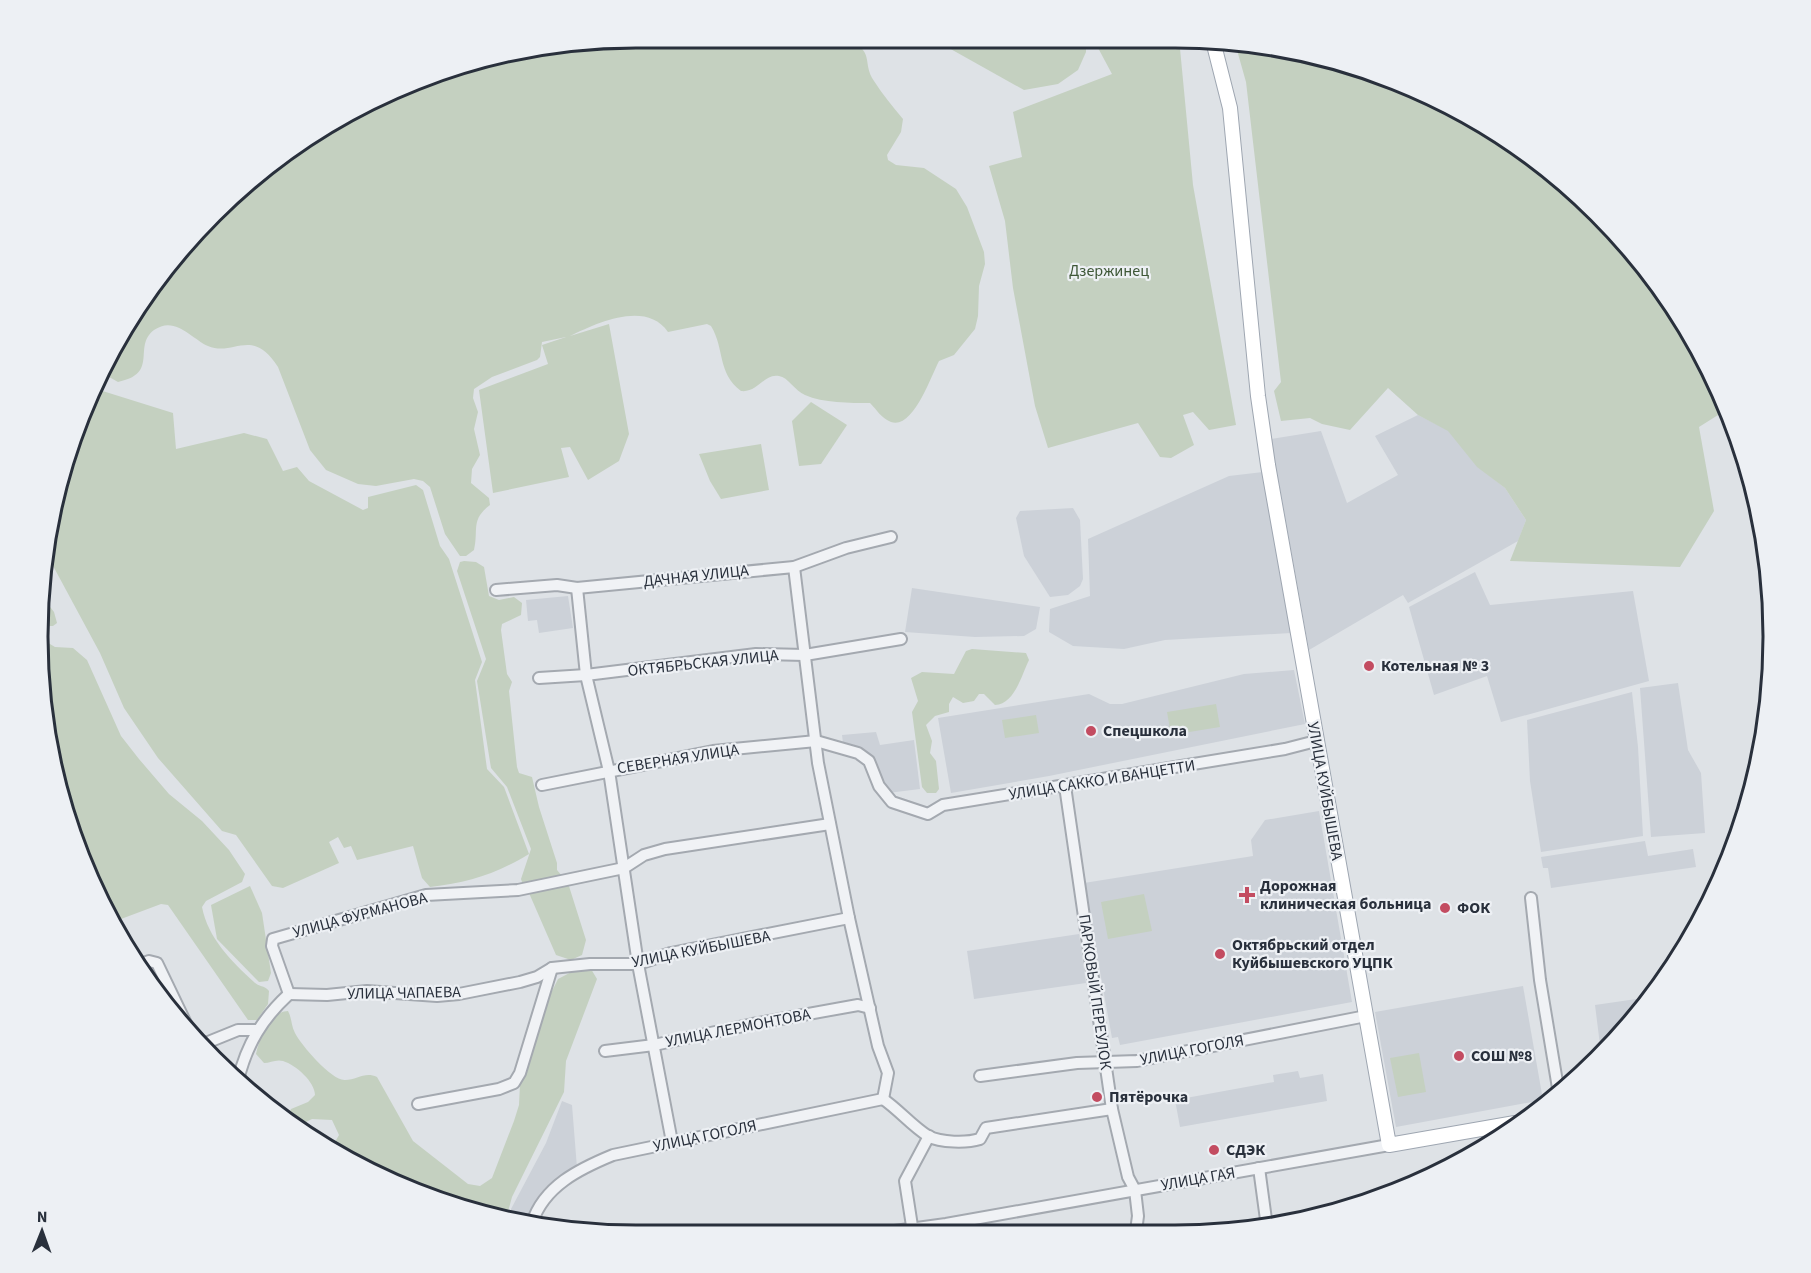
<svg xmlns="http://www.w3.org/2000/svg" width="1811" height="1273" font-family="'Source Sans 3',sans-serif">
<rect width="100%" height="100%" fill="#dee2e6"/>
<g fill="#ccd1d8">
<path d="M1418 415 1448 430 1477 466 1505 488 1526 520 1518 541 1408 603 1403 595 1309 650 1271 439 1321 431 1347 503 1398 475 1375 436Z"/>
<path d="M1263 472 1291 633 1165 640 1124 649 1073 646 1049 632 1050 609 1090 596 1088 539 1229 476Z"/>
<path d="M1073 508 1080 520 1083 579 1080 586 1068 595 1050 597 1024 556 1016 518 1020 511Z"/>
<path d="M1475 572 1490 605 1633 591 1649 681 1501 722 1487 676 1434 695 1409 607Z"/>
<path d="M912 588 1040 607 1036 629 1024 636 975 637 905 632Z"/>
<path d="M568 596 573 628 539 633 537 620 528 621 526 600Z"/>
<path d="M1294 670 1305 724 1049 776 951 793 938 718 1089 694 1110 704H1122L1244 674Z"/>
<path d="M1678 683 1688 750 1701 773 1705 833 1651 837 1640 688Z"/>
<path d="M1632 692 1638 747 1643 836 1541 852 1530 781 1527 720Z"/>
<path d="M876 732 880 745 914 740 920 789 888 793 876 775 843 743 842 735Z"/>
<path d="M1319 811 1352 1002 1120 1045 1118 1037 1112 1038 1084 883 1253 856 1251 840 1265 820Z"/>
<path d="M1645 841 1648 856 1693 849 1696 867 1551 888 1548 868H1543L1541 857Z"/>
<path d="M1079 934 1086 983 974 999 967 951Z"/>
<path d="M1523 986 1543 1100 1396 1127 1375 1012Z"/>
<path d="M1650 997V1001L1601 1053 1595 1005Z"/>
<path d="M1298 1071 1300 1078 1323 1074 1327 1101 1180 1127 1175 1100 1274 1082 1273 1075Z"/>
<path d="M562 1101 572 1105 577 1168 537 1200 529 1223 511 1220V1209L546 1143Z"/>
</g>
<g fill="#c4d0c0">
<path d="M637 38H844C877 51 861 62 874 81 883 95 893 107 903 119L901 132 887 155 888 160 896 165 924 168 956 189 967 207 984 252 985 264 979 286 978 316 975 329 954 355 939 361C931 376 913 430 891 422 881 418 877 410 870 403 850 403 823 403 805 395 795 391 788 377 779 376 764 373 758 393 741 391 717 373 725 349 711 326L707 324 668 332C646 300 597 323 570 336L609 324 629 434 619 461 588 480 570 447 561 448 569 477 493 493 479 390 548 364 542 345 566 337 542 342 540 357 537 360 492 377 474 389 473 398 478 412 474 429 480 455 472 469 471 483 489 498 490 505C470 520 479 530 474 550L466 556H460L445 534 430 487 423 481 414 479 376 486 358 484 326 470 310 450 278 367C252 326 234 357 208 346 192 339 175 315 154 330 132 347 160 373 118 382L102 373 138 304 186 242 304 138 372 99 481 58Z"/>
<path d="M931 38H1086V52L1078 70 1058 84 1024 90Z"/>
<path d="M1124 38H1179L1193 185 1236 425 1209 430 1193 412 1183 415 1194 445 1171 458 1160 457 1138 423 1048 448 1035 406 1013 288 1005 221 989 166 1022 157 1013 112 1112 74 1097 46Z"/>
<path d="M1235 43 1292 49 1403 83 1474 118 1569 186 1625 241 1693 337 1726 410 1699 427 1714 511 1680 567 1510 561 1526 520 1505 488 1477 467 1448 431 1418 415 1388 388 1350 430 1322 424 1310 418 1281 421 1274 391 1281 382 1246 82Z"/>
<path d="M93 388 173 413 176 449 244 433 267 439 283 471 297 467 309 481 363 510 368 508V497L416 485 423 490 440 546 449 559 482 662 475 680 487 769 504 787 529 854C496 874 468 883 430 887L422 878 413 846 357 860 351 846 344 848 338 837 329 842 339 863 283 888 272 886 236 835 222 831 158 758 124 708 100 653 45 551 83 407Z"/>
<path d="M811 402 847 425 821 464 799 466 792 421Z"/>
<path d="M761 444 769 490 721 499 710 481 699 454Z"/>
<path d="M464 561 476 562 484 567 489 596 499 600 514 597 522 603 521 615 502 624 501 630 507 674 512 682 509 691 517 767 519 773 532 777 539 807 557 863V870L568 883 586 940 582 955 571 960 556 955 529 893 523 885 521 879 531 849 507 787 491 768 477 681 486 659 457 571 460 562Z"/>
<path d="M40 594 54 612 57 623 53 626H38Z"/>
<path d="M38 637 55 647 73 648 87 660 121 736 139 759 169 794 202 821 229 850 245 874 242 882 206 901 202 907C208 938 231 961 254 982 259 987 264 985 269 991L268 1004 257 1020H248L168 905 161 904 113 922 99 901 49 753Z"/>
<path d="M972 649 1026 653 1029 660C1022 674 1015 704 995 705L984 694H979L974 701 963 703 953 697 949 704V712L935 716 926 725 932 741 930 753 936 761 939 789 936 793H927L922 787 912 712 918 701 911 678 922 672 954 674 966 651Z"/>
<path d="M1216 704 1220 727 1171 735 1167 712Z"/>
<path d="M1036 715 1039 733 1005 738 1002 720Z"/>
<path d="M250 886 262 913 271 973 268 981 259 982 217 939 211 905Z"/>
<path d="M1144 894 1152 931 1108 939 1101 902Z"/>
<path d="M579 968 591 969 597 979 566 1061 564 1092 512 1197 506 1219C445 1209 379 1179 327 1146L335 1142 339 1135 332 1120 312 1119 296 1127 286 1121 291 1109 308 1102 315 1095C315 1082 296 1065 283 1061 276 1059 270 1063 264 1063L256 1054C259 1039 271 1011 288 1011 292 1018 291 1026 295 1033 301 1045 332 1081 345 1080 357 1080 365 1071 377 1077L413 1141 468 1184 480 1186 492 1178 514 1121 519 1105 520 1084 551 993 558 979Z"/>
<path d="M1419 1053 1426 1092 1398 1097 1390 1058Z"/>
</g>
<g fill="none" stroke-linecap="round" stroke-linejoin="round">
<defs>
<g id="minor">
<path d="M794 567 818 763 849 918 878 1046 888 1073 883 1099"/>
<path d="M577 588 586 675 609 771 638 964 672 1142"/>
<path d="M496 590 557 585 577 588 794 567 846 548 891 537"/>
<path d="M539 678 586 675 756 654 805 655 901 639"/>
<path d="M542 785 713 751 816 741 858 753 869 761 879 786 892 802 928 814 943 805 1285 749 1316 741"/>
<path d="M1065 786 1112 1109 1128 1177 1135 1190 1138 1216 1136 1231"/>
<path d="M1531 898 1540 980 1559 1094"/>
<path d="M141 964 149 961 157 963 193 1038"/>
<path d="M289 994 272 946 273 939 426 895 518 890 624 868 644 855 665 849 830 824"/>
<path d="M289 994 327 995 367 991 437 996 459 994 520 982 537 977 552 968 590 964H638L671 953 849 918"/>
<path d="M201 1045 238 1030H256"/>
<path d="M605 1051 654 1045 753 1024 858 1005 870 1008"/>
<path d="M980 1076 1077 1063 1137 1061 1366 1016"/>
<path d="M238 1080C247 1044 262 1019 289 994"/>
<path d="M883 1099C899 1110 912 1126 928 1136 941 1143 967 1143 980 1139L986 1128 1112 1109"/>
<path d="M418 1104 499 1089 514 1083 520 1073 552 968"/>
<path d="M1259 1168 1267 1227"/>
<path d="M532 1223C544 1186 579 1169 613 1155L883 1099"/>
<path d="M912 1226 905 1181 929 1136"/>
<path d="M880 1233 946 1224 1389 1145"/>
</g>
<path id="major" d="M1213 41 1230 108 1258 396 1268 465 1389 1145 1515 1123"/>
</defs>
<use href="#minor" stroke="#a4a9b0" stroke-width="14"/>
<use href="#major" stroke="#9ea6b1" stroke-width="16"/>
<use href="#minor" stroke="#f0f2f5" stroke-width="10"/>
<use href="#major" stroke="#fff" stroke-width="14"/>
</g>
<g fill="#c34c61" stroke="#edf0f4" stroke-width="2">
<circle cx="1369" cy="666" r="6"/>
<circle cx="1091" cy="731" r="6"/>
<path d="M1244 886h6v6h6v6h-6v6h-6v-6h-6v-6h6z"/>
<circle cx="1445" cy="908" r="6"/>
<circle cx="1220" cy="954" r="6"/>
<circle cx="1459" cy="1056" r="6"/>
<circle cx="1097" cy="1097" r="6"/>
<circle cx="1214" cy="1150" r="6"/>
</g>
<g text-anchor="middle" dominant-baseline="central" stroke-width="4.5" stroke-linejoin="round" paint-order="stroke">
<g font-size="16" fill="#3e5737" stroke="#edf0f4">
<text x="1109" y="271">Дзержинец</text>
</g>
<g font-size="16" fill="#29303c" stroke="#edf0f4">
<text transform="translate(696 576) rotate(-6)">ДАЧНАЯ УЛИЦА</text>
<text transform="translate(703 663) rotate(-6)">ОКТЯБРЬСКАЯ УЛИЦА</text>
<text transform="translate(678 759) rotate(-9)">СЕВЕРНАЯ УЛИЦА</text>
<text transform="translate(1102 780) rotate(-9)">УЛИЦА САККО И ВАНЦЕТТИ</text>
<text transform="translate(1325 791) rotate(80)">УЛИЦА КУЙБЫШЕВА</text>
<text transform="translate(360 915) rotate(-15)">УЛИЦА ФУРМАНОВА</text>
<text transform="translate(701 949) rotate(-11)">УЛИЦА КУЙБЫШЕВА</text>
<text transform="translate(1095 992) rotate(82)">ПАРКОВЫЙ ПЕРЕУЛОК</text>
<text transform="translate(404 993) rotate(-1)">УЛИЦА ЧАПАЕВА</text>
<text transform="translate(738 1028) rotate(-11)">УЛИЦА ЛЕРМОНТОВА</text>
<text transform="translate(1192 1050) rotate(-11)">УЛИЦА ГОГОЛЯ</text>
<text transform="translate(705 1136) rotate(-12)">УЛИЦА ГОГОЛЯ</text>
<text transform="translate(1198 1179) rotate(-10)">УЛИЦА ГАЯ</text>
</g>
<g font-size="16" font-weight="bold" fill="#29303c" stroke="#edf0f4" text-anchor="start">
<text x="1381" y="666">Котельная № 3</text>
<text x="1103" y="731">Спецшкола</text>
<text x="1260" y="886">Дорожная<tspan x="1260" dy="18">клиническая больница</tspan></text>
<text x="1457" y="908">ФОК</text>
<text x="1232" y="945">Октябрьский отдел<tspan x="1232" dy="18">Куйбышевского УЦПК</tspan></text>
<text x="1471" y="1056">СОШ №8</text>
<text x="1109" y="1097">Пятёрочка</text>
<text x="1226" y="1150">СДЭК</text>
</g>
</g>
<path d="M0 0H1811V1273H0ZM636 48H1175A588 588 0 0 1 1763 636V637A588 588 0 0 1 1175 1225H636A588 588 0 0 1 48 637V636A588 588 0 0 1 636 48Z" fill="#edf0f4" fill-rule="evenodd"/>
<path fill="none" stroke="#29303c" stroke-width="3" d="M636 48H1175A588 588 0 0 1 1763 636V637A588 588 0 0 1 1175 1225H636A588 588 0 0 1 48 637V636A588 588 0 0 1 636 48Z"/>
<g transform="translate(42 1231) rotate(1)" stroke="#edf0f4" stroke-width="4.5" paint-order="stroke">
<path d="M0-4.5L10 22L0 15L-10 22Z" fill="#29303c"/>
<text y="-9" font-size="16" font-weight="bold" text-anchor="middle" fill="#29303c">N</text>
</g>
</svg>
